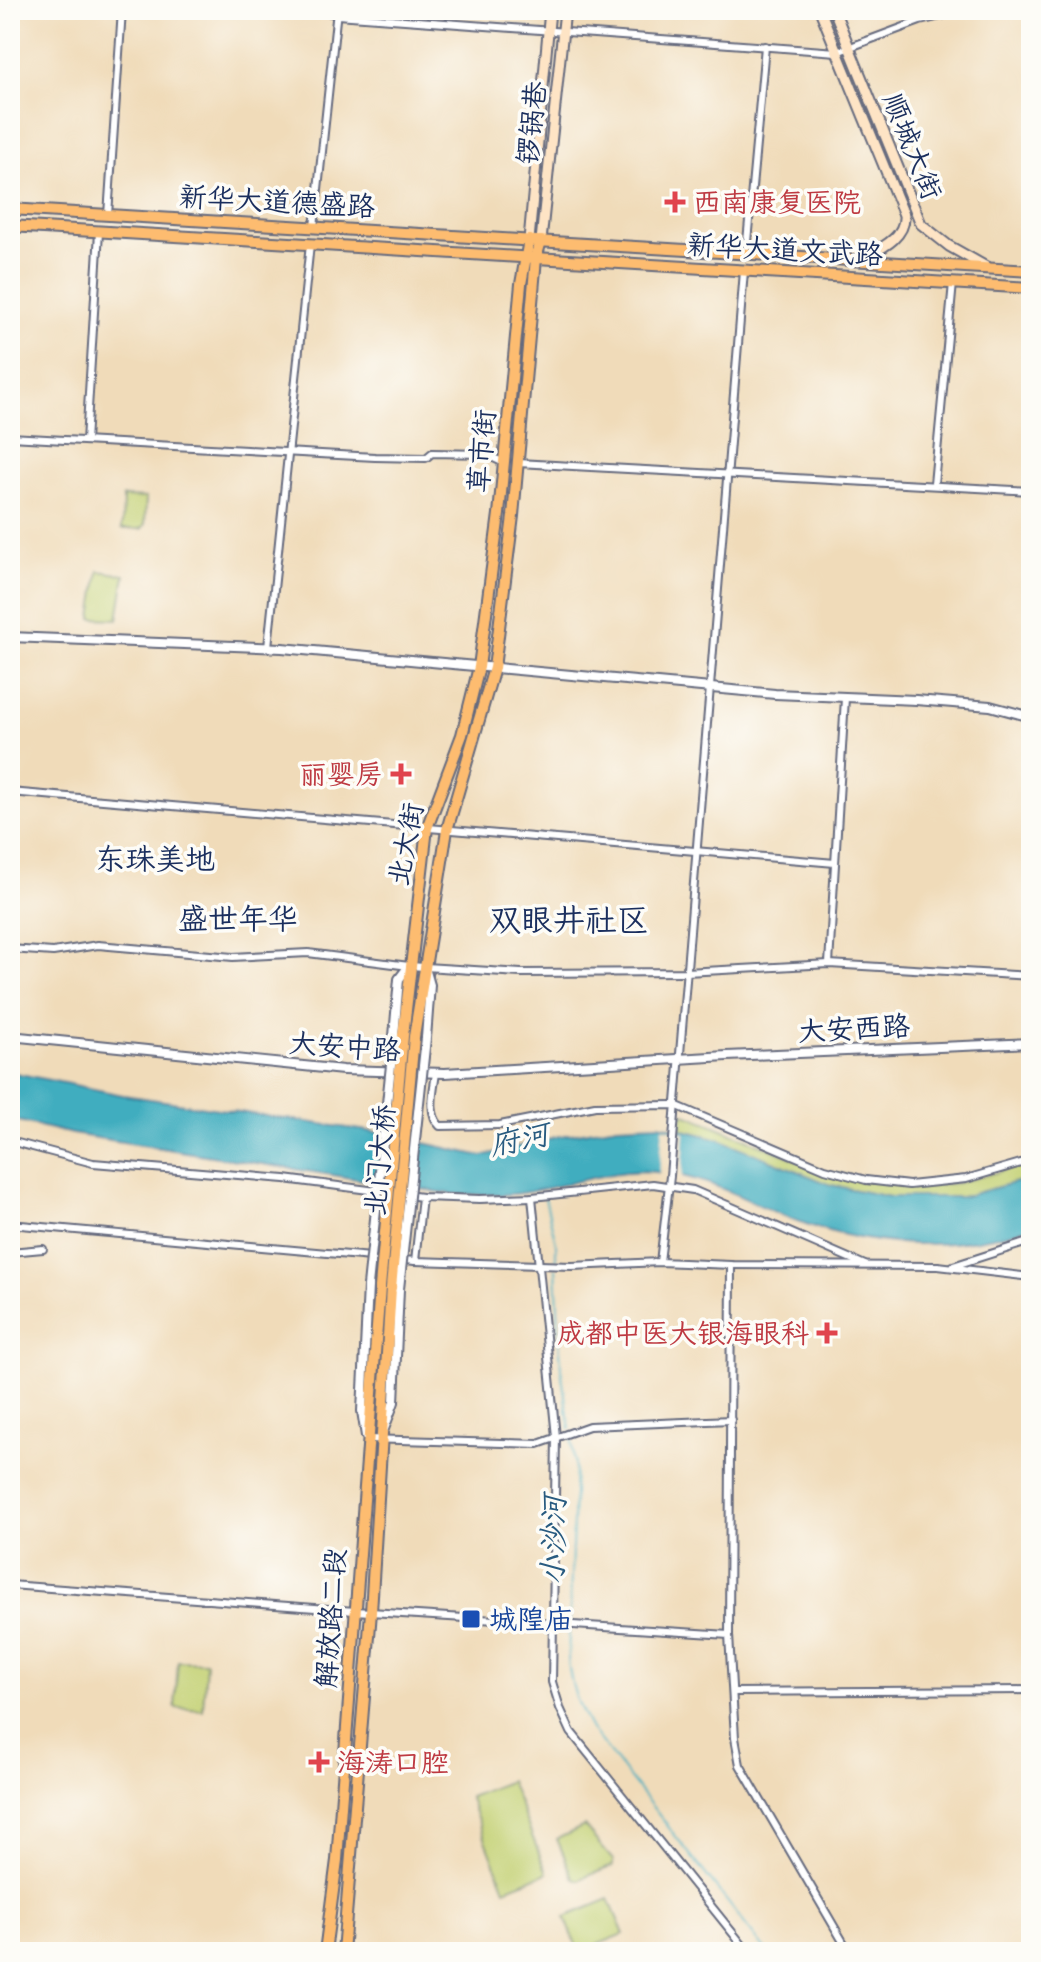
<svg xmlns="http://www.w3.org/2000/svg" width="1041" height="1962" font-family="'Shantell Sans','LXGW WenKai TC',sans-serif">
<rect width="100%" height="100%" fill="#fdfcf7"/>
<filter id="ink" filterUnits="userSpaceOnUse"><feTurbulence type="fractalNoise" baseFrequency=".0125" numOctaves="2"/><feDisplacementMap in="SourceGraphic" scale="16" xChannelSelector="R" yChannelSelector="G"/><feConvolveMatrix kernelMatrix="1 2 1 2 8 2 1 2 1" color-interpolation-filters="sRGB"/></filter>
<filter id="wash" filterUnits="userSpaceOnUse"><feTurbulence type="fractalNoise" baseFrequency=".006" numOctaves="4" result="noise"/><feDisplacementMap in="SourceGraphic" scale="32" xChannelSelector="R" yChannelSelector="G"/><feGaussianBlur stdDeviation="1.8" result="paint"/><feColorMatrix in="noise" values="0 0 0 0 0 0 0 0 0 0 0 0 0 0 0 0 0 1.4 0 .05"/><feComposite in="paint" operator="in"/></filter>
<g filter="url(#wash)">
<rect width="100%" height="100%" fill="#f0dbb9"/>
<g fill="#c3d072" stroke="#6f8068" stroke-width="2">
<path d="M123 497 146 498 145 525 141 529H122Z"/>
<path d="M99 571 125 575 118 619 92 618Z"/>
<path d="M683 1113 827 1172 914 1186 957 1183 1031 1163V1178L962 1197H890L831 1185 719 1139 681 1129Z"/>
<path d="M178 1661 206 1662 203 1710 175 1708Z"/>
<path d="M510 1781 547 1873 505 1889 469 1797Z"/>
<path d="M584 1826 613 1860V1866L578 1880 573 1877 557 1839Z"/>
<path d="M609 1899 624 1934 579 1952 565 1917Z"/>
</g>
<path fill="#41adbf" stroke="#2e6e8e" stroke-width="2" d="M10 1072 123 1095 375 1132 482 1156 560 1136 617 1126 659 1124 719 1139 831 1185 890 1197H962L1031 1178V1227C949 1254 862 1248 782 1215 739 1197 704 1176 656 1172 612 1167 557 1190 513 1194 493 1196 472 1194 452 1194L72 1134 10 1119Z"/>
<path fill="#f0dbb9" d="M663 1127 685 1133 682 1180 659 1175Z"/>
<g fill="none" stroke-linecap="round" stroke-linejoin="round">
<g stroke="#41adbf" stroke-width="2">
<path d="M545 1198 556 1243V1262"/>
<path d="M556 1268 561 1369 570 1429"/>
<path d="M571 1435 575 1465 568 1661C571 1687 578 1706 591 1729L767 1952"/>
</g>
</g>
</g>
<g filter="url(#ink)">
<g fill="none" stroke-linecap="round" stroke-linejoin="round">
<defs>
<g id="minor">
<path d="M322 10 337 15 837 52 920 21 966 10"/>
<path d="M108 215 122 10"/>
<path d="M314 227 337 10"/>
<path d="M746 253 765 46"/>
<path d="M10 437 375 457 426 458 432 453 485 454 502 462"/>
<path d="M86 441 99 232"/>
<path d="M518 463 1031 491"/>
<path d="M934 484 953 283"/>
<path d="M268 647 310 244"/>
<path d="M10 792 835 863"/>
<path d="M10 949 53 952 98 945 233 957 308 953 409 966 521 973 686 972 829 964 1031 976"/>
<path d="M829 964 845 698"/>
<path d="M436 1073C434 1089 427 1114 440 1126L500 1125 595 1106 675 1105 825 1169 866 1180 909 1185 966 1179 1031 1160"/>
<path d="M10 1141 93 1163 285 1179 422 1197 480 1199 532 1197 653 1184 693 1190 865 1265"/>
<path d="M532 1197 556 1437 552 1682 560 1708 571 1732 748 1952"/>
<path d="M10 1224 415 1261 572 1266 660 1262 731 1265 938 1266 1031 1277"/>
<path d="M10 1252 43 1249"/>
<path d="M415 1261 422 1197"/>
<path d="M660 1262 670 1176 744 271"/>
<path d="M731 1265 729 1635 735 1738 740 1765 849 1952"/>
<path d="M953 1266 1031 1241"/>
<path d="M367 1439 538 1444 589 1426 731 1420"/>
<path d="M10 1585 355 1611 729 1635"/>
<path d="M733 1692 1031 1690"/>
</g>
<g id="tertiary">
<path d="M10 637 282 648 775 694 916 700 990 706 1031 717"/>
<path d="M426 971 430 985 426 1038"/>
<path d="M10 1036 343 1070 445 1073 727 1056 1031 1043"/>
<path d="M394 1036 399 979 409 966"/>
<path d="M384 1429 394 1402 399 1289"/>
<path d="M366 1436 362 1411 368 1286"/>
</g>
<g id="secondary">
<path d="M820 10 904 215C906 239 877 250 860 260"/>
<path d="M834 10 921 224 949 246 988 268"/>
<path d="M529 240 550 10"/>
<path d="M541 241 565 10"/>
</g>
<g id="primary">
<path d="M10 209 1031 271"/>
<path d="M10 226 1031 288"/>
<path d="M403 1036 427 828 462 735 479 667 499 514 521 284 529 240"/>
<path d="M414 1037 447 830 494 668 513 516 536 258 541 241"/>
<path d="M325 1952 337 1860 380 1287"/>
<path d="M343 1952 371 1612 391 1288"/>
</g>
</defs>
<use href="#minor" stroke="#666b7e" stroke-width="10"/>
<use href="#tertiary" stroke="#666b7e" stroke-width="12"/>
<use href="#secondary" stroke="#666b7e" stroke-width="13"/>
<use href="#primary" stroke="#666b7e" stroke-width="14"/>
<use href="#minor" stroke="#fff" stroke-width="6"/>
<use href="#tertiary" stroke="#fff" stroke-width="8"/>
<use href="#secondary" stroke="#fee4c5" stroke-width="9"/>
<use href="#primary" stroke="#fdbc6f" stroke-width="10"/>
<defs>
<g id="tertiary-bridge">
<path d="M368 1286 394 1036"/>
<path d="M399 1289 426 1038"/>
</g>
<g id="primary-bridge">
<path d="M380 1287 403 1036"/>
<path d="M391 1288 414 1037"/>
</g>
</defs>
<use href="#tertiary-bridge" stroke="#666b7e" stroke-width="12" stroke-linecap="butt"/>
<use href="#primary-bridge" stroke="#666b7e" stroke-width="14" stroke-linecap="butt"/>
<use href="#tertiary-bridge" stroke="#fff" stroke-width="8"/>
<use href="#primary-bridge" stroke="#fdbc6f" stroke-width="10"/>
</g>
</g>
<g fill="#e0444e" stroke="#fdfcf7" stroke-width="3">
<path d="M671 190h8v8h8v8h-8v8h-8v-8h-8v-8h8z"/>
<path d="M397 762h8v8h8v8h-8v8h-8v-8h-8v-8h8z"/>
<path d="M823 1321h8v8h8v8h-8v8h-8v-8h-8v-8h8z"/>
<path d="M315 1750h8v8h8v8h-8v8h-8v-8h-8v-8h8z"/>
</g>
<rect fill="#1a4fb4" stroke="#fdfcf7" stroke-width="3" x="461" y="1609" width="20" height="20" rx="4"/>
<g text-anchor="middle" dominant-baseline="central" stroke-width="7" stroke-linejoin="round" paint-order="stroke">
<g font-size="28" fill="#1b2f5e" stroke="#fdfcf7">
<text transform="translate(531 123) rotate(-84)">锣锅巷</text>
<text transform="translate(913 146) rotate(68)">顺城大街</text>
<text transform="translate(277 201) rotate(3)">新华大道德盛路</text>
<text transform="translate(785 249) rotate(3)">新华大道文武路</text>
<text transform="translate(481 451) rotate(-85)">草市街</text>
<text transform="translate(405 844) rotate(-79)">北大街</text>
<text transform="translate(854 1028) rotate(-3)">大安西路</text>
<text transform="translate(345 1046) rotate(4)">大安中路</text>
<text transform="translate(379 1160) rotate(-85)">北门大桥</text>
<text transform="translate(330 1618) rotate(-86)">解放路二段</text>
</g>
<g font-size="28" fill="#be3a42" stroke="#fdfcf7" text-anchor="start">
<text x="693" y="202">西南康复医院</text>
<text x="383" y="774" text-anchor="end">丽婴房</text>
<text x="809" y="1333" text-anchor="end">成都中医大银海眼科</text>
<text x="337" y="1762">海涛口腔</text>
</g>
<g font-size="28" fill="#164399" stroke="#fdfcf7" text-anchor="start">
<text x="489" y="1619">城隍庙</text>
</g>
<g font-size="30" fill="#1b2f5e" stroke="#fdfcf7">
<text x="155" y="858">东珠美地</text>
<text x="238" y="918">盛世年华</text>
</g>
<g font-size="30" font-style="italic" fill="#285b80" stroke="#fdfcf7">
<text transform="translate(519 1139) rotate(-12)">府河</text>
<text transform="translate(553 1540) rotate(-89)">小沙河</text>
</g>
<g font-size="32" fill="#1b2f5e" stroke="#fdfcf7">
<text x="569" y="919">双眼井社区</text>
</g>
</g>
<rect width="1041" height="1962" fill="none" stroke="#fdfcf7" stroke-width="40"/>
</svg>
